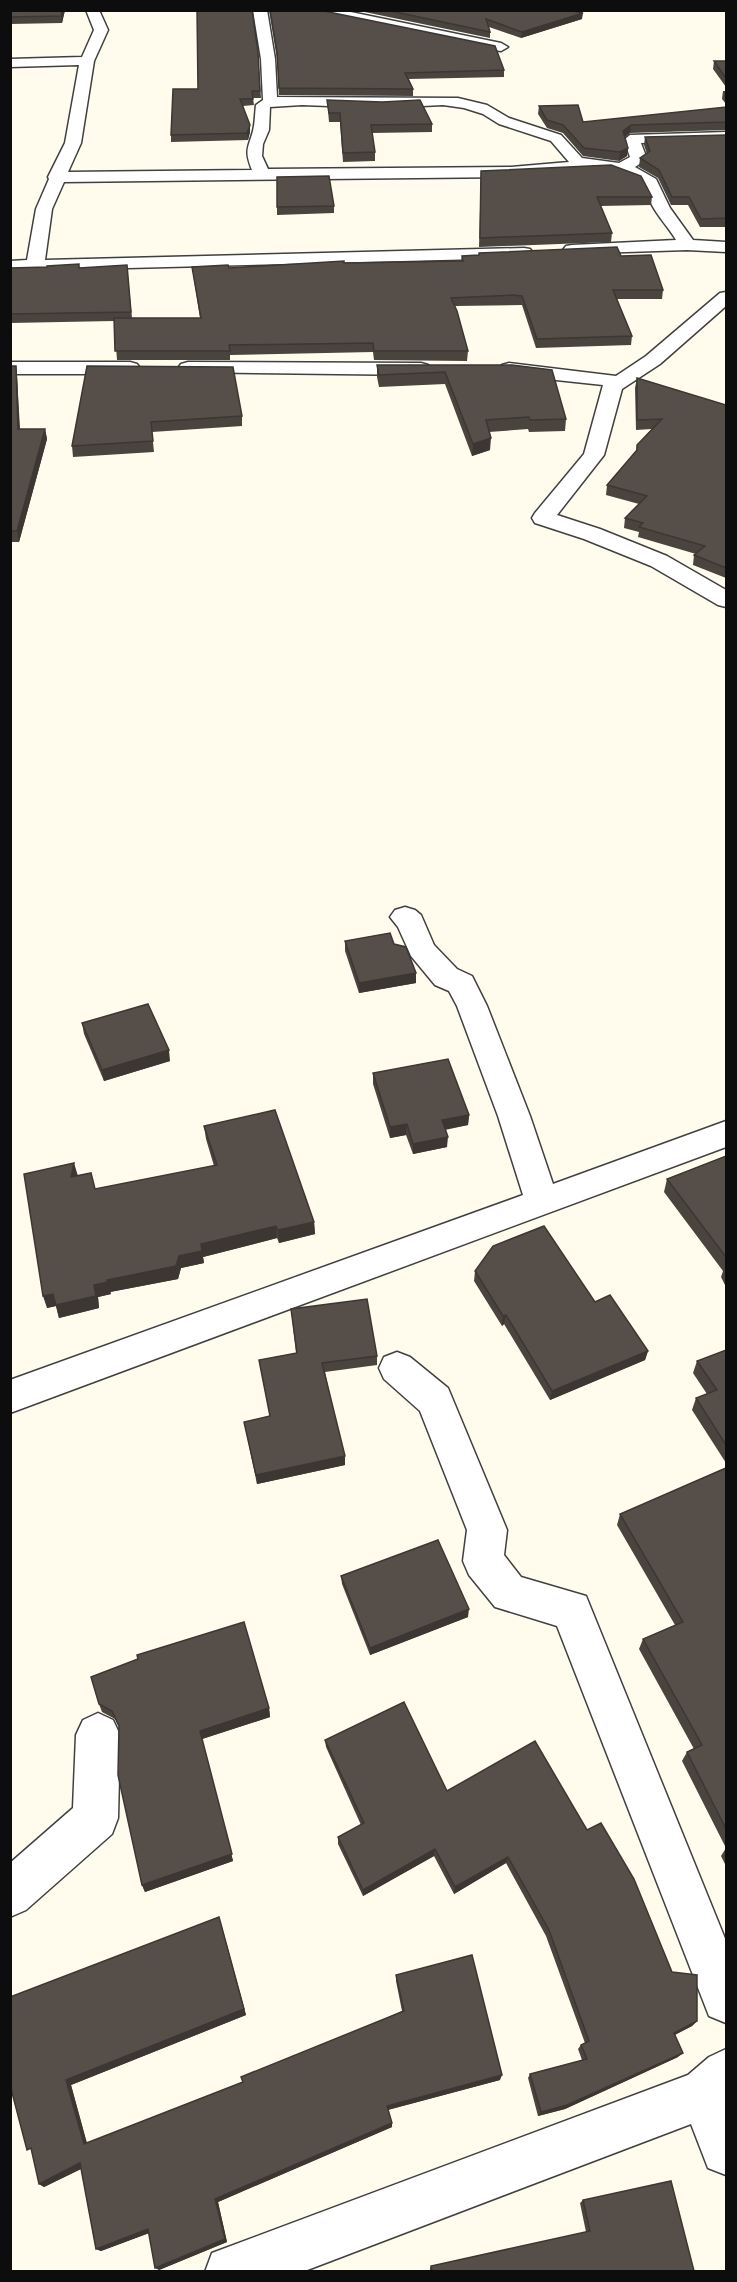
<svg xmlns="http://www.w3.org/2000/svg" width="737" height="2282" font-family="Literata,serif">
<rect width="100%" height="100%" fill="#fffced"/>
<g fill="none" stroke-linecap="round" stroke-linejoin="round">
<defs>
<g id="minor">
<path d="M86 10H99L108 30 94 61 81 143 68 172 252 170C244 150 248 149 253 131 255 123 255 113 256 105L263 100 261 59 253 10H267L275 59 277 97 458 98 487 105 509 118 561 135 582 158 619 163 630 157 624 140 630 135 726 132V141L641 143 647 159 635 167 656 179 670 208 693 240 726 242V252L687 250 566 254 563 250 566 246 572 245 676 240C669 228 659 218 652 205 649 199 648 190 643 184 619 158 544 175 511 177L64 182 52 209 45 260 524 248 530 249 533 253 530 257 524 258 10 271V261L27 260 36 209 49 179 48 177 65 143 79 65 10 67V59L82 57 94 30ZM302 105 382 108 443 105 464 108 483 114 499 124 551 141 569 162 511 167 268 169 262 156 263 144 269 130 270 107Z"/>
<path d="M310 10H341L501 43 508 47 501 51 478 48 316 14Z"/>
<path d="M726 292V306L660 364 622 389 604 455 557 515 600 529 667 556 726 590V607L718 605 651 566 584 539 535 523 532 518 535 513 584 454 603 385 509 375 502 373 499 369 502 365 509 363 616 376 646 356 720 293Z"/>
<path d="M10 362H130L137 364 140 368 137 372 130 374H10Z"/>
<path d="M188 362 421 363 428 365 431 369 428 373 421 375 181 372 178 368 181 364Z"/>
<path d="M405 907 415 910 421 915 434 945 457 969 472 976 487 1006 530 1116 553 1184 726 1121V1147L10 1413V1380L523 1195 498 1116 457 1006 449 991 435 985 411 956 398 927 390 917 395 910Z"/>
<path d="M397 1352 410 1357 448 1388 507 1530 504 1555 521 1577 586 1596 726 1941V2023L709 2016 557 1626 495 1607 469 1575 463 1561 467 1530 420 1411 384 1379 379 1368 384 1357Z"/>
<path d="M98 1713 113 1720 120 1735 118 1818 112 1834 26 1910 10 1917V1863L73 1808 76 1735 83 1720Z"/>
<path d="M726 2049V2175L708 2168 691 2124 302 2272H205L212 2253 688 2075 709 2057Z"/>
</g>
</defs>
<use href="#minor" stroke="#404040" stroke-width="3"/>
<use href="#minor" fill="#fff" fill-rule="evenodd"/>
</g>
<g fill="#4a443f">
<path d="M10 10H65L62 23 10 24Z"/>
<path d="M188 10H252L258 52 261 98H253L254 105 243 106 250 132 248 140 171 142V135L198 89 197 11Z"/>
<path d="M269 10H319L504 70V77L409 79 413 89V96L279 95 277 59Z"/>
<path d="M355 10H568L582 19 521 38 489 27 490 32V38Z"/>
<path d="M714 61H726V87L713 69Z"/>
<path d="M723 91H726V104L722 99Z"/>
<path d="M327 100 432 124V132L372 133 375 152V161L343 162 340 122H329Z"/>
<path d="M539 106 583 122 726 107V130L630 133 625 137 628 148 627 156 619 161 583 156 563 133 547 128 538 114Z"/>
<path d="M726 135V227H700L688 205H671L658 178 639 167 640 158 647 154 644 145 645 137Z"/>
<path d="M481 171 652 197 651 205 600 206 612 233 611 242 479 247Z"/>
<path d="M277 177 334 206V213L277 215Z"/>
<path d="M462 256H621L663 290 662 299H617L632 336 631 345 536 348 522 305 455 306 468 351 467 361 374 360 373 352 230 355V360H117L114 321 10 323V268H79L127 265 132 318H200L192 267 229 268 344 263 461 261Z"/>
<path d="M377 365H512L566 419 565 431 529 432 528 429 489 432 490 450 472 456 445 384 379 387 377 377Z"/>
<path d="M10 366H16L17 376 20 429H45L47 439 19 542H10Z"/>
<path d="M87 366 242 416V426L152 432 154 452 73 457 72 446Z"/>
<path d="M637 378 726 405V578L693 565 694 555 696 554 638 537 639 532 624 528 625 518 639 504 606 495 607 485 636 452 637 445 652 429 636 430 635 388Z"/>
<path d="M345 941 394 944 416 983 359 993 345 951Z"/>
<path d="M82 1023 170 1061 104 1081 84 1034Z"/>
<path d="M373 1073 469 1115 468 1125 445 1130 447 1147 413 1154 406 1135 390 1138 373 1084Z"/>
<path d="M204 1126 314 1222 315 1234 279 1243 277 1238 203 1257 204 1263 181 1268 178 1279 110 1292 111 1294 98 1297 99 1308 59 1318 56 1306 47 1308 77 1176 95 1189 214 1166 206 1139Z"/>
<path d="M726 1156V1287L721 1277 723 1271 664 1192 667 1179Z"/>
<path d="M475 1271 595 1302 648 1351 645 1360 550 1400 504 1324 502 1326 474 1281Z"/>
<path d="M291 1309 377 1356V1365L325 1372 345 1465 257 1484 244 1422 270 1417 259 1360 296 1353Z"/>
<path d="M726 1350V1463L692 1410 696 1398 707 1394 693 1373 697 1361Z"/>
<path d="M726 1468V1848L682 1761 687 1752 694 1749 639 1649 643 1639 675 1625 617 1525 620 1514Z"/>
<path d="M341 1576 468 1617 370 1655 342 1584Z"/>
<path d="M99 1704 269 1708 270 1717 202 1739 233 1861 145 1892 142 1885 119 1727 115 1719 102 1712Z"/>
<path d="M325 1740 447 1791 587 1830 672 1972 697 2021 692 2026 675 2035 678 2057 565 2109 538 2116 528 2078 530 2074 582 2060 578 2049 581 2045 585 2043 546 1936 506 1863 454 1894 434 1856 363 1896 338 1844V1837L361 1825 326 1747Z"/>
<path d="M726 1848V1866L721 1856Z"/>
<path d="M221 1924 246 2015 71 2085 87 2143 243 2082 402 2011 396 1981V1975L500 2080 388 2110 392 2127 218 2202 227 2242 159 2270 149 2233 101 2251 96 2249 81 2169 44 2187 39 2184 32 2153 10 2085Z"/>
<path d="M583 2200 694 2271H430V2268L431 2266 586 2232 580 2203Z"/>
</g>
<g fill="#3c3733">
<path d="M62 10H65L62 23 61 16Z"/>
<path d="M583 13 582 19 521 38 522 32Z"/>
<path d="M250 125V132L248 140 247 133Z"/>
<path d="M631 125 630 133 622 139 623 131Z"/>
<path d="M628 148 627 156 619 161 620 152Z"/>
<path d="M16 366 17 376 20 439 18 429Z"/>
<path d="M45 429 47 439 19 542 17 531Z"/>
<path d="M491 438 490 450 472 456 473 444Z"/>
<path d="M416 973V983L359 993V983Z"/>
<path d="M169 1050 170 1061 104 1081 102 1070Z"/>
<path d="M469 1115 468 1125 441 1130 442 1120Z"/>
<path d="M407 1124 406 1135 390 1138V1127Z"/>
<path d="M448 1137 447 1147 413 1154V1144Z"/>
<path d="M74 1163 78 1176 71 1177Z"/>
<path d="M314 1222 315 1234 279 1243 278 1230Z"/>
<path d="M276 1226 277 1238 203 1257 204 1263 181 1268 178 1279 110 1292 107 1280 179 1256 201 1244Z"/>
<path d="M108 1282 111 1294 98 1297 99 1308 59 1318 56 1306 47 1308 43 1296Z"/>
<path d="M506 1315 504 1324 502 1326 503 1316Z"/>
<path d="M648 1351 645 1360 550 1400 552 1391Z"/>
<path d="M345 1456V1465L257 1484 256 1475Z"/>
<path d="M469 1609 468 1617 370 1655V1648Z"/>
<path d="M269 1708 270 1717 202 1739 233 1861 145 1892 142 1885 200 1731Z"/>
<path d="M435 1849 434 1856 363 1896V1890Z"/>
<path d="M508 1857 506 1863 454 1894 455 1887Z"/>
<path d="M221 1924 246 2015 71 2085 88 2148 84 2144 66 2080Z"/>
<path d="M697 2021 692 2026 670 2037 674 2033Z"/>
<path d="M683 2053 678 2057 565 2109 538 2116 541 2112Z"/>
<path d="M502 2075 500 2080 387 2110V2106Z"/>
<path d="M392 2123V2127L218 2202 227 2242 159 2270 155 2268 215 2199Z"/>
<path d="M80 2163 85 2167 44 2187 39 2184Z"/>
<path d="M148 2229 152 2232 101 2251 96 2249Z"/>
</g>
<g fill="#564f49" stroke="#3c3733" stroke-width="1.5">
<path d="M10 10H62L61 16 10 17Z"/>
<path d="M197 10H252L258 52 260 91H252L253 99H240L250 125 247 133 171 135 173 89H198Z"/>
<path d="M270 10H319L495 46 504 70 405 73 413 89 279 88 277 52Z"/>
<path d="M386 10H568L583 13 522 32 486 19 490 32Z"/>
<path d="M714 61H726V78Z"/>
<path d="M327 100 382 102 420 100 432 124 371 125 375 152 343 153 340 113H329Z"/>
<path d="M578 105 583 122 726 107V122L631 125 623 131 628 148 620 152 584 148 563 125 547 120 539 106Z"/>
<path d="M726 135V218L701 219 689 197H672L659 170 640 158 650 151 645 137Z"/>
<path d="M611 165 641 176 652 197H597L612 233 480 238 481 171Z"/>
<path d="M329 176 334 206 277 207V177Z"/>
<path d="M617 247 621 256 651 255 663 290H613L632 336 537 339 522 296 513 295 451 298 457 311 468 351H374L373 343 229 345 230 351H115L114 318H201L192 267 228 265 229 268 344 261V263L463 261 462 256 479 255V253Z"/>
<path d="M79 264V268L127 265 131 312 10 314V268L47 267V266Z"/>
<path d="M377 365H512L552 370 566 419 530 420 529 417 486 420 491 438 473 444 445 372 379 375Z"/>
<path d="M10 366H16L18 429H45L17 531H10Z"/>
<path d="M87 366 233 367 242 416 151 422 153 441 72 446Z"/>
<path d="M637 378 726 405V568L694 555 705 546 639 527 643 523 625 518 647 496 607 485 637 450V445L662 419 637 420Z"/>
<path d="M390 933 394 944 406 947 416 973 359 983 345 941Z"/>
<path d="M148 1004 169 1050 102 1070 82 1023Z"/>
<path d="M448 1059 469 1115 442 1120 448 1137 413 1144 407 1124 390 1127 373 1073Z"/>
<path d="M275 1110 314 1222 278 1230 276 1226 201 1244 202 1251 179 1256 176 1266 107 1280 108 1282 94 1285 96 1296 56 1305 53 1294 43 1296 24 1174 74 1163 71 1177 91 1173 95 1189 217 1165 204 1126Z"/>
<path d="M726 1156V1257L667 1179Z"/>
<path d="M544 1226 595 1302 610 1295 648 1351 552 1391 506 1315 503 1316 475 1271 493 1246Z"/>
<path d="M367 1299 377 1356 322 1363 345 1456 256 1475 244 1422 270 1416 259 1360 297 1353 291 1309Z"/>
<path d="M726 1350V1445L696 1398 717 1390 697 1361Z"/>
<path d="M726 1468V1829L687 1752 702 1745 643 1639 683 1622 620 1514Z"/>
<path d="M438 1540 469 1609 370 1648 341 1576Z"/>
<path d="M244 1622 269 1708 200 1731 232 1854 142 1885 118 1775 119 1726 112 1711 99 1704 91 1677 138 1659 137 1655Z"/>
<path d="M404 1702 447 1791 535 1741 587 1830 601 1823 634 1879 672 1972 697 1975V2021L674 2033 683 2053 567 2105 541 2112 530 2074 587 2059 581 2045 589 2041 549 1930 508 1857 455 1887 435 1849 363 1890 338 1837 364 1823 325 1740Z"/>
<path d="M219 1917 244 2009 66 2080 84 2144 243 2082 241 2077 404 2011 396 1975 472 1955 502 2075 387 2106 392 2123 215 2199 225 2239 155 2268 148 2229 96 2249 80 2163 39 2184 31 2148 27 2150 10 2085V1997Z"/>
<path d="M671 2181 694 2271H432L431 2266 590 2231 583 2200Z"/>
</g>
<rect width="737" height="2282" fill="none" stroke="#0d0d0d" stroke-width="24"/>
</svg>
